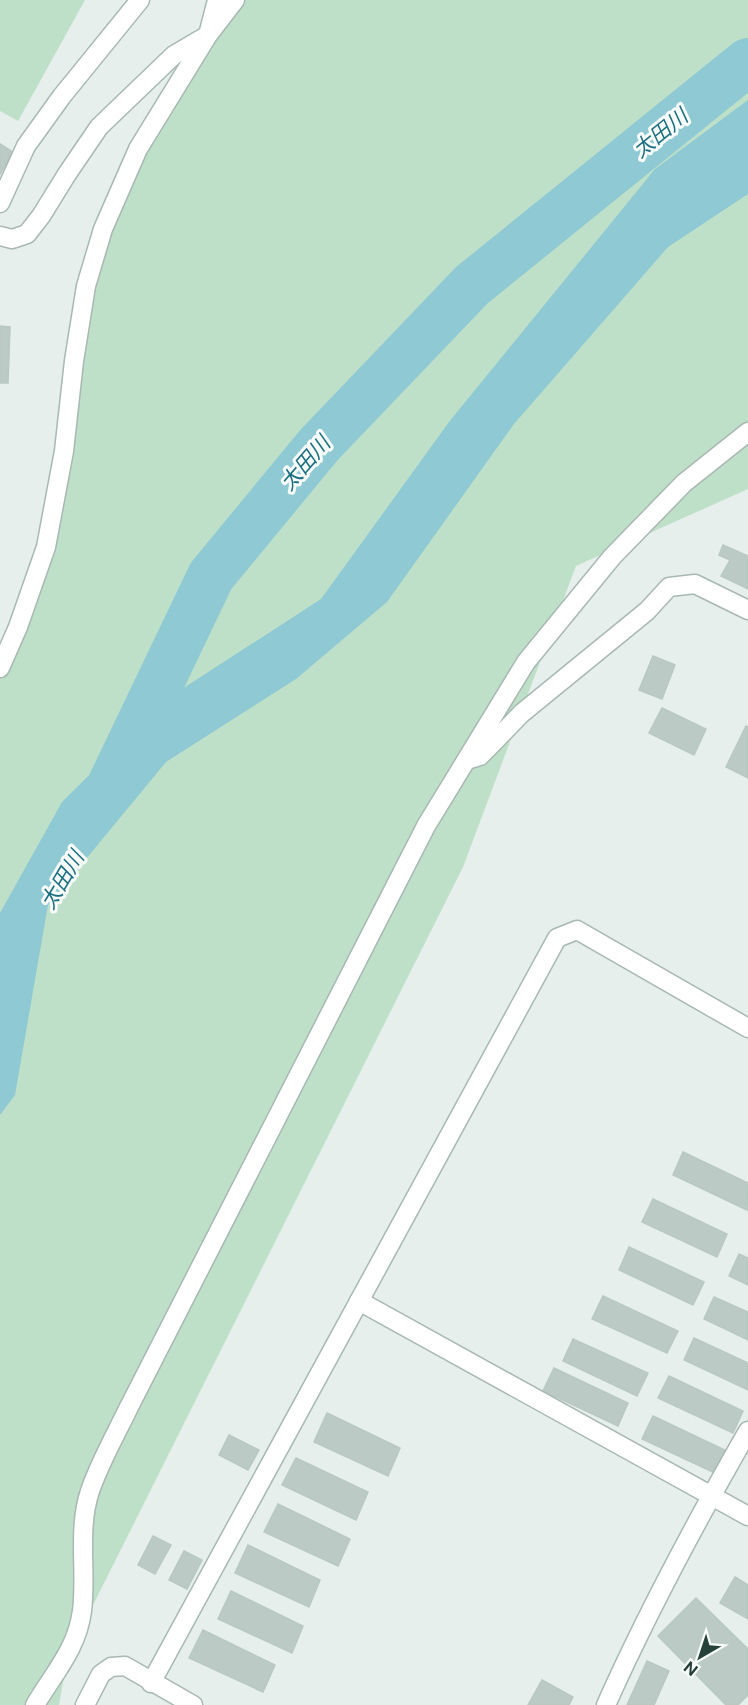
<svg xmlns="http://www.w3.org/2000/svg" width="748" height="1705" font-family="'Public Sans','Noto Sans JP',sans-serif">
<rect width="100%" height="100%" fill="#e6efeb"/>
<g fill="#bfe0c8">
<path d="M0 0H85L18 121 0 111Z"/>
<path d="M224 0H748V489L576 566 463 867 68 1655 59 1705H0V650L50 523 103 229Z"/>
</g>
<path fill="#8ec9d4" d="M748 100V194L668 247 514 424 387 602 296 679 166 762 48 905 15 1095 0 1115V913L62 802 165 700 321 599 449 422 655 169Z"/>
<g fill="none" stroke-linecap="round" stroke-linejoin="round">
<path stroke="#8ec9d4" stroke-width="48" d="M111 785 211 576 319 445 472 285 748 62"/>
</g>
<g fill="#bbcac4" stroke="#b8c9c2" stroke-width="1.5">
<path d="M0 144 13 152 0 174Z"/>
<path d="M0 326 10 327 8 383H0Z"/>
<path d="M723 545 748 556V589L721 576 730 560 719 555Z"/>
<path d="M653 656 675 665 662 699 639 690Z"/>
<path d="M662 708 706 729 694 755 649 733Z"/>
<path d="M746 726 748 727V778L726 767Z"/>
<path d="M683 1152 748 1183 747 1210 673 1175Z"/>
<path d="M653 1199 727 1234 717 1257 642 1222Z"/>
<path d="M629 1247 704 1282 693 1305 619 1270Z"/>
<path d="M739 1254 748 1258V1285L729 1276Z"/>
<path d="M603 1296 678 1331 667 1353 592 1319Z"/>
<path d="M714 1297 748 1312V1340L704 1319Z"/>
<path d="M694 1338 748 1363V1390L684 1360Z"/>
<path d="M573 1339 648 1373 637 1396 563 1361Z"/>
<path d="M554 1368 628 1403 618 1426 543 1391Z"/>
<path d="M669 1376 743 1411 733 1433 658 1398Z"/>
<path d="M327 1413 400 1448 388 1476 314 1442Z"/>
<path d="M653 1416 727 1451 717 1474 642 1439Z"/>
<path d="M229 1435 259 1450 248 1470 219 1455Z"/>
<path d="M296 1458 368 1492 356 1520 282 1485Z"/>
<path d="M278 1504 350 1539 338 1566 264 1532Z"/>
<path d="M153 1536 171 1545 155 1574 138 1565Z"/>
<path d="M248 1545 320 1580 309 1607 235 1573Z"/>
<path d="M184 1551 202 1560 187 1589 169 1580Z"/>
<path d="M735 1577 748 1585V1619L720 1603Z"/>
<path d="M231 1591 303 1626 292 1653 218 1619Z"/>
<path d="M696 1598 748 1649V1695L738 1705H726L658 1636Z"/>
<path d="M203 1630 275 1665 263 1692 189 1658Z"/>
<path d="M647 1661 669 1671 654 1705H627Z"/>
<path d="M542 1680 573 1697 569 1705H528Z"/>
</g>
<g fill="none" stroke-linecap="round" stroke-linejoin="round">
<defs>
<g id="minor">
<path d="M0 203 26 146 62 96 140 0"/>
<path d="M0 236 12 239 27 234 41 216 67 174 99 127 174 55 208 35 217 0"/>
<path d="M0 668 18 627 46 547 64 451 74 361 86 286 103 229 138 149 208 35 235 0"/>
<path d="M467 760 480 756 522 713 647 611 669 587 695 584 748 610"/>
<path d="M359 1301 748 1516"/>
<path d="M151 1683 557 938 577 930 748 1028"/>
<path d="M35 1705C54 1673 77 1649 82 1611 87 1571 77 1530 90 1491 99 1464 116 1434 129 1407L426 826 526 662 612 557 684 483 748 432"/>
<path d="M85 1705 101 1674 111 1667 125 1666 193 1705"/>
<path d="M606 1705C648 1611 697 1520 748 1431"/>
</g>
</defs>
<use href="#minor" stroke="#a8b8b2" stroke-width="21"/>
<use href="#minor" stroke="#fff" stroke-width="18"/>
</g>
<g text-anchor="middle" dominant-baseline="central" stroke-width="6" stroke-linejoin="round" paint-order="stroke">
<g font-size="21" font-style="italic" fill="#1c6f80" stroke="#f7fbf9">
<text transform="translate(660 133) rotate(-39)">太田川</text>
<text transform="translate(305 463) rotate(-49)">太田川</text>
<text transform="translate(62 880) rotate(-59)">太田川</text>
</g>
</g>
<g transform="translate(700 1657) rotate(219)" stroke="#f7fbf9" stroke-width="4.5" paint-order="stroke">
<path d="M0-4.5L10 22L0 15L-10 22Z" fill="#24423a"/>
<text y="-9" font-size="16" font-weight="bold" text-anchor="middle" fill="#24423a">N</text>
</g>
</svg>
